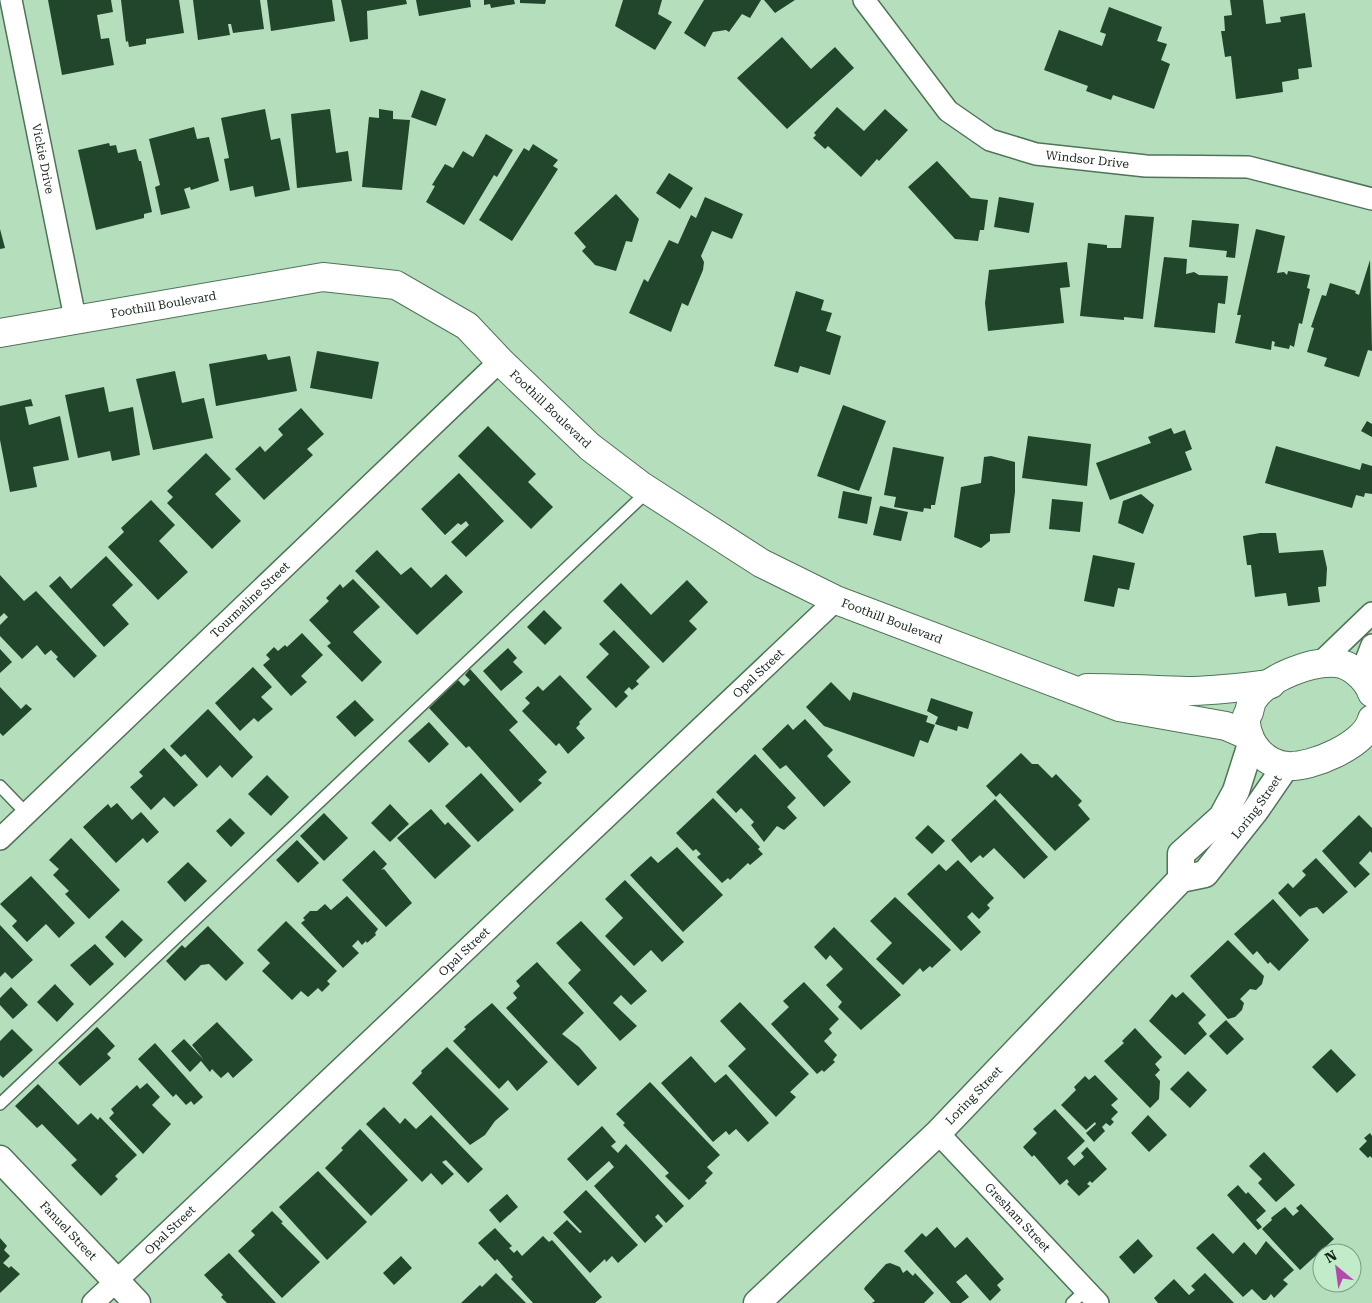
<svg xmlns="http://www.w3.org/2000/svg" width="1372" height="1303" font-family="'Roboto Serif',serif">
<rect width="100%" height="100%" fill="#b5debd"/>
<g fill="#21462b">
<path d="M48 0H111L113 12 97 15 101 39 109 38 114 65 62 75Z"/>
<path d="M121 0H179L184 33 146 39V44L129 47 128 41 126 42Z"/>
<path d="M193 0H260L264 29 233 33 231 24H228L230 35 198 40Z"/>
<path d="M267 0H332L335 21 271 31Z"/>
<path d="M341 0H406L407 4 367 11 368 39 350 42Z"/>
<path d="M416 0H470L471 7 419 16Z"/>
<path d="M484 0H514L515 4 491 8 490 4 484 5Z"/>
<path d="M520 0H546L545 4 520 3Z"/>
<path d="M623 0H662L658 14 672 22 655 50 615 26Z"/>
<path d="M704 0H761L750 18 742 14 729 32 726 30 713 32 705 47 684 33Z"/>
<path d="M764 0H795L775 13Z"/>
<path d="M1230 0H1263L1266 24 1281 22 1280 17 1305 13 1312 67 1298 69 1299 79 1282 82 1283 92 1236 99 1231 56 1225 57 1221 31H1225L1224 16 1232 15Z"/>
<path d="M1109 7 1162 27 1157 41 1167 44 1161 60 1170 64 1154 109 1113 95 1111 100 1086 91 1088 86 1044 70 1059 30 1102 46 1106 34 1100 32Z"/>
<path d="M782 37 811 69 835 47 854 68 787 129 737 78Z"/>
<path d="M421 90 446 99 436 126 411 117Z"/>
<path d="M837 107 864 131 885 109 908 130 879 161 877 159 861 177 828 146 825 149 813 138 816 135 814 133Z"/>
<path d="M265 109 271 140 280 138 290 190 255 197 253 186 230 191 224 159 229 158 221 118Z"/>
<path d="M330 109 336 153 348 151 352 181 297 188 291 114Z"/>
<path d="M379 109 393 111V119L410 120 402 190 362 187 369 117 379 118Z"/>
<path d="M194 127 197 139 209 137 219 181 191 190 190 187 184 189 190 208 161 215 155 187 160 185 149 139Z"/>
<path d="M486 134 513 150 497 177 494 175 464 225 426 202 435 186 432 185 445 164 453 168 463 151 473 157Z"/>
<path d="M109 143 110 146 116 145 118 153 136 149 139 161H141L152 212 144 214V218L96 230 78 150Z"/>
<path d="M533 144 558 160 553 166 558 169 512 241 479 220 524 148 529 151Z"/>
<path d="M937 161 971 198 988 200 984 230H980L978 241 955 239 908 187Z"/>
<path d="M669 173 693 188 680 209 656 193Z"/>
<path d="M616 194 639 219 632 242 626 241 616 271 595 265 582 251 586 247 574 233Z"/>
<path d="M705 197 743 214 732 239 712 231 701 256 704 262 703 270 688 306 682 303 671 332 629 313 644 279 648 282 669 240 678 244 691 215 696 218Z"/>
<path d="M999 197 1034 203 1029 233 994 227Z"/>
<path d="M1125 215 1154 217 1143 319 1124 317V320L1080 316 1088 243 1107 245V248H1121Z"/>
<path d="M1192 220 1239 224 1235 258 1226 257 1227 251 1189 247Z"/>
<path d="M0 229 5 248 0 249Z"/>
<path d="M1256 229 1285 236 1277 273 1284 272 1287 275 1288 271 1310 275 1307 288 1310 289 1302 324 1299 323 1294 347 1290 345 1289 349 1274 346 1275 342 1272 341 1271 350 1235 343 1241 315H1237Z"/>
<path d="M1164 257 1187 259 1186 274 1194 272 1199 275 1228 276 1225 304 1218 303 1215 333 1154 327Z"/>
<path d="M1370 260 1372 351 1368 350 1359 377 1324 366 1327 358 1307 352 1314 328 1311 327 1322 295 1326 296 1330 283 1356 291 1355 293 1359 295Z"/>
<path d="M1067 262 1070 287 1060 288 1064 323 988 331 985 303 989 270Z"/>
<path d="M796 291 824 300 821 310 832 313 826 331 841 336 830 375 800 366 798 373 774 366Z"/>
<path d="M317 351 379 362 372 399 310 388Z"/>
<path d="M266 354 268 360 290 356 297 391 216 406 209 364Z"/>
<path d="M175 371 182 403 204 398 213 438 153 450 136 379Z"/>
<path d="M104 387 109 412 133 407 140 455 112 461 110 451 78 458 65 395Z"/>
<path d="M31 399 33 406 25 407 29 425 60 416 69 460 33 467 37 487 10 492 0 440V406Z"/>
<path d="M843 405 886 421 859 491 817 476Z"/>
<path d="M301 408 324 434 307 449 313 455 264 500 235 469 260 446 265 452 283 435 278 429Z"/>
<path d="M1367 421 1372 424V437L1361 431Z"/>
<path d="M488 426 536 474 528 482 553 507 531 529 458 456Z"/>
<path d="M1171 428 1174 434 1185 430 1192 449 1185 452 1192 470 1110 500 1096 463 1151 443 1148 437Z"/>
<path d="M1028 436 1091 444 1087 486 1022 478Z"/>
<path d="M1276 446 1360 470 1362 463 1372 466V494L1365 493 1364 497 1356 495 1352 508 1265 483Z"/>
<path d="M893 447 944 457 935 505H931V509L924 508 923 512 894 507 896 497 884 495Z"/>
<path d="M206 453 231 479 215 494 241 521 212 549 167 503 173 497 167 491Z"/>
<path d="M991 456 1015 462V492L1010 533 990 534V541L981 548 954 537 961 487 981 483 984 457Z"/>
<path d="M459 473 504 521 466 557 451 542 469 525 466 521 461 525 458 523 445 535 421 509Z"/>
<path d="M843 491 872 497 867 524 838 518Z"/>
<path d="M1141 494 1154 505 1143 534 1118 523 1123 501Z"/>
<path d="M1052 499 1083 502 1080 532 1049 529Z"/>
<path d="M151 500 175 525 159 541 188 572 158 600 108 547 124 532 121 528Z"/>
<path d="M880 506 908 512 901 541 873 535Z"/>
<path d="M1260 533H1276L1279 553 1323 550 1327 568 1326 586 1318 587 1320 602 1288 606 1286 593 1255 597 1251 565H1247L1243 536Z"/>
<path d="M377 550 401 575 411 567 431 588 446 574 463 592 417 635 355 571Z"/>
<path d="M1093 555 1135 563 1129 590 1118 588 1114 607 1084 601Z"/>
<path d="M106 556 133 585 112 605 129 624 104 647 49 586 60 576 71 589Z"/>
<path d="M0 575 24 601 36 591 97 656 74 678 56 659 58 657 51 650 45 655 37 645 22 659 0 636V625L8 617 4 613 0 617Z"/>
<path d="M353 579 380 607 353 632 382 662 362 682 327 646 331 643 309 620 329 601 326 598 340 584 343 588Z"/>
<path d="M687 580 708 602 689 621 697 629 663 663 603 601 621 583 651 615Z"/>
<path d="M544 610 562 628 545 645 527 627Z"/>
<path d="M614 630 650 667 636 681 639 684 632 690 629 687 624 692 628 696 616 708 586 677 609 654 599 644Z"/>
<path d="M302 633 323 655 301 676 307 682 291 696 263 665 270 659 266 655 274 647 278 651 285 645 287 647Z"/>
<path d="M508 648 517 658 513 662 523 672 501 691 483 671Z"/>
<path d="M0 649 12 662 0 673Z"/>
<path d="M253 667 272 687 261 697 273 709 258 722 254 718 240 731 215 703Z"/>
<path d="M470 669 518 722 509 730 547 772 538 780 542 783 520 803 469 746 466 748 429 708 458 680 464 686 470 680 465 675Z"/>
<path d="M560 675 592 709 579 722 580 724 576 728 585 738 568 754 559 743 556 746 522 711 530 703 525 698 538 686 543 691Z"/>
<path d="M831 682 850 701 853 692 928 716 926 722 935 725 928 743 920 740 914 757 824 726 806 707Z"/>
<path d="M0 687 21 709 26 704 32 709 3 736 0 733Z"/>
<path d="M931 698 973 712 968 729 958 726 957 731 935 724 938 717 927 711Z"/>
<path d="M355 700 374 720 355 737 336 717Z"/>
<path d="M208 709 253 757 232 778 220 765 207 778 185 754 181 757 170 746Z"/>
<path d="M805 719 833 750 827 756 851 782 824 807 786 765 780 769 762 749 788 724 793 730Z"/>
<path d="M429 722 449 744 429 763 408 741Z"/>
<path d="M164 748 198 785 174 807 164 797 151 810 130 787 143 776 139 772Z"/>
<path d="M1021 753 1032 764H1038L1052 778 1056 774 1082 801 1078 805 1090 819 1055 851 1000 793 996 797 986 786Z"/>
<path d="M755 754 796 798 787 807 797 818 784 830 777 826 764 842 751 825 754 822 741 808 736 813 716 792Z"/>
<path d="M481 773 514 810 478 842 445 806Z"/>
<path d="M267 775 289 797 271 816 248 794Z"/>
<path d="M713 798 760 847 758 849 763 854 750 865 748 863 730 880 728 878 722 883 697 857 701 854 696 849 693 851 676 833Z"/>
<path d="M995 799 1048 857 1024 879 994 848 983 858 980 855 971 863 951 840Z"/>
<path d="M117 803 132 820 141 812 159 832 147 843 143 838 116 863 83 827 108 804 111 808Z"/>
<path d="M390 804 409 824 390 842 371 823Z"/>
<path d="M431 809 445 825 448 822 471 846 435 879 397 838Z"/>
<path d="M324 813 348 838 324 861 300 836Z"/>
<path d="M1359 815 1372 828V853L1370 851 1359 863 1370 874 1355 888 1322 851Z"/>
<path d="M230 818 245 833 231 847 216 831Z"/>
<path d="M928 825 945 841 932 854 915 838Z"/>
<path d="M71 838 120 890 89 919 65 894 69 891 53 875 59 869 49 860Z"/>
<path d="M297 840 319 863 298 883 276 860Z"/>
<path d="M677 847 723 895 683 932 630 875 651 856 658 863Z"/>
<path d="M374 850 387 864 381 870 384 869 412 903 386 927 342 880Z"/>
<path d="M1316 858 1348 892 1323 914 1317 907 1309 909 1300 917 1278 893 1288 883 1293 888 1306 875 1302 871Z"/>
<path d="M958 860 994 898 987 905 990 908 979 919 972 912 967 917 981 932 961 951 907 894 939 864 946 871Z"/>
<path d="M188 862 207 881 185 902 167 882Z"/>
<path d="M31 876 75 923 59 938 46 924 27 942 12 926 17 921 0 904Z"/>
<path d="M625 880 684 942 662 962 651 950 634 966 605 936 623 918 605 899Z"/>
<path d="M347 896 378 929 375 933 376 935 367 943 366 941 362 945 358 940 352 946 359 953 343 968 301 923 305 920 303 918 310 911H317L325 904 331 910Z"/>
<path d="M895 897 951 950 932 968 930 966 923 972 920 968 903 985 876 959 892 943 870 921Z"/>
<path d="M1273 899 1309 940 1279 971 1270 962 1268 964 1257 951 1253 955 1234 934Z"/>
<path d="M122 920 143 940 125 958 105 937Z"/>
<path d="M286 921 337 971 327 981 330 984 322 992 318 988 308 997 301 991 292 1000 262 971 270 963 257 950Z"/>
<path d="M581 921 647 991 631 1005 621 995 613 1003 637 1026 620 1041 568 983 581 970 556 943Z"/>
<path d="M0 925 33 960 12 979 5 972 0 977Z"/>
<path d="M208 926 244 963 226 981 209 964 201 965 185 981 166 961 182 945 185 948Z"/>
<path d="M834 927 901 995 861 1030 838 1007 842 1002 826 985 843 969 830 955 826 960 814 947Z"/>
<path d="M1228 940 1264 976 1262 984 1256 990 1250 989 1240 999 1244 1003 1242 1010 1235 1017 1228 1019 1190 976Z"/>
<path d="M95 944 114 964 90 986 70 965Z"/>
<path d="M537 962 584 1013 562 1034 579 1047 597 1068 578 1086 506 1008 517 998 513 993 520 986 516 981Z"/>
<path d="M804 982 839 1019 829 1029 832 1033 824 1041 837 1055 833 1060 835 1062 824 1072 822 1070 817 1074 771 1024 789 1007 783 1001Z"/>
<path d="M55 984 74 1004 57 1022 37 1002Z"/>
<path d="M11 987 28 1005 13 1019 0 1005V998Z"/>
<path d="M1183 992 1206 1015 1198 1023 1207 1034 1185 1055 1149 1021 1172 994 1176 998Z"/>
<path d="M740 1002 809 1074 790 1092 796 1097 776 1117 728 1066 746 1049 720 1021Z"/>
<path d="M492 1003 548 1062 517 1091 508 1080 499 1089 453 1041 466 1029 464 1027Z"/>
<path d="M1226 1020 1244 1039 1227 1055 1209 1036Z"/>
<path d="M217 1022 253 1060 233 1078 228 1072 221 1078 212 1069 210 1072 201 1061 190 1072 171 1051 184 1039 204 1060 192 1045Z"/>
<path d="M97 1027 115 1046 107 1054 111 1058 80 1086 58 1063Z"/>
<path d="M1135 1028 1162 1057 1155 1064 1160 1070 1155 1075 1160 1081 1159 1099 1150 1108 1104 1061 1124 1043 1122 1041Z"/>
<path d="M12 1029 33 1050 3 1078 0 1075V1041Z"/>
<path d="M155 1043 203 1097 194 1105 191 1101 186 1105 176 1094 173 1097 138 1059Z"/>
<path d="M447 1047 509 1109 495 1121 485 1135 470 1145 412 1083 422 1073 421 1071Z"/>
<path d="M1331 1049 1356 1075 1337 1093 1312 1067Z"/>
<path d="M691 1056 715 1083 726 1074 769 1123 748 1142 736 1129 729 1135 726 1131 713 1142 661 1083Z"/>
<path d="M1188 1071 1207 1090 1190 1108 1170 1089Z"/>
<path d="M1095 1075 1118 1099 1111 1105 1118 1112 1111 1119 1114 1122 1110 1126 1106 1123 1102 1127 1105 1131 1094 1142 1086 1133 1096 1124 1095 1122 1086 1130 1061 1105 1076 1090 1074 1087 1085 1076 1089 1080Z"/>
<path d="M650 1082 720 1155 707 1167 713 1173 705 1181 707 1183 689 1200 665 1176 669 1173 623 1125 625 1123 616 1114Z"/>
<path d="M147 1083 160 1097 152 1105 171 1124 143 1154 109 1118 114 1113 111 1109 137 1085 140 1089Z"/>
<path d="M38 1084 78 1125 91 1113 98 1120 100 1117 137 1155 115 1176 118 1179 101 1196 71 1165 77 1160 42 1124 37 1128 15 1106Z"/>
<path d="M384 1107 400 1124 405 1118 416 1129 431 1115 483 1169 468 1183 446 1160 442 1162 454 1174 442 1185 431 1173 422 1182 366 1124Z"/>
<path d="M1055 1109 1085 1141 1067 1158 1074 1166 1084 1157 1081 1153 1087 1147 1107 1169 1092 1183 1090 1181 1087 1184 1090 1186 1079 1196 1067 1184 1069 1182 1067 1179 1060 1185 1034 1155 1032 1157 1023 1147 1037 1133 1033 1129Z"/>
<path d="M1148 1115 1167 1135 1149 1152 1131 1133Z"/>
<path d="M602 1126 616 1142 611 1146 618 1153 626 1144 684 1206 666 1223 658 1214 655 1217 663 1226 645 1243 594 1186 614 1167 609 1161 587 1181 567 1159Z"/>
<path d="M360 1129 408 1180 371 1216 325 1168 343 1150 341 1148Z"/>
<path d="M1370 1133 1372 1136V1158L1370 1156 1368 1158 1359 1149 1367 1141 1364 1138Z"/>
<path d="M1264 1152 1295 1185 1276 1202 1258 1183 1262 1179 1249 1166Z"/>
<path d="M318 1171 367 1222 327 1260 279 1207Z"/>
<path d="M1238 1185 1246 1194 1248 1192 1266 1211 1256 1220 1262 1227 1258 1230 1227 1195Z"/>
<path d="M586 1190 638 1245 618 1263 612 1256 606 1262 605 1259 590 1273 553 1233 567 1220 580 1233 582 1232 563 1212Z"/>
<path d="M507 1194 518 1207 500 1223 489 1210Z"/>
<path d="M1301 1204 1334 1239 1300 1270 1262 1229 1272 1220 1271 1218 1285 1207 1293 1216 1299 1211 1296 1208Z"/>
<path d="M272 1211 283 1222 281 1223 320 1262 282 1298 238 1251 255 1235 251 1231Z"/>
<path d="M937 1227 955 1248 967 1237 1004 1279 997 1285 1001 1290 990 1301 966 1274 956 1282 969 1297 961 1303H951L904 1251 922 1233 926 1237Z"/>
<path d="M495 1228 512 1246 509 1248 514 1253 517 1250 522 1256 543 1236 549 1242 552 1240 602 1297 595 1303H533L511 1279 513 1277 497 1259 495 1261 478 1243Z"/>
<path d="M1213 1233 1233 1254 1244 1242 1256 1255 1266 1241 1294 1270 1283 1280 1288 1284 1274 1298 1271 1294 1266 1300H1263L1252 1289 1243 1297 1196 1248Z"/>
<path d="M0 1238 7 1246 4 1250 10 1256 3 1263 9 1268 11 1266 20 1274 0 1293Z"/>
<path d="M1138 1239 1153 1256 1134 1274 1119 1257Z"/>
<path d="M229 1253 276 1303H227L221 1297 223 1295 204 1275Z"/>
<path d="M401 1256 412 1268 394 1285 383 1273Z"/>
<path d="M890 1263 900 1267 903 1273 907 1270 913 1276 915 1273 934 1293 924 1303H872L875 1301 864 1289 865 1287 886 1264Z"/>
<path d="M496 1273 526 1303H461L480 1285 482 1287Z"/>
<path d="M1205 1273 1234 1303H1158L1154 1298 1174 1279 1189 1295 1195 1290 1191 1286Z"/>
</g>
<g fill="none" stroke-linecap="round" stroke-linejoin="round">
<defs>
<g id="service">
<path d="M0 786 26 813"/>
<path d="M0 1104 648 491"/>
<path d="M1072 1303 1086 1290"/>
</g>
<g id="minor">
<path id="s1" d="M11 0 75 318"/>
<path id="s2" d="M864 0 948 111 990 140 1036 154 1146 166 1248 167 1372 199"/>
<path d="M1318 665 1372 613"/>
<path d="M1364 680 1367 658 1372 645"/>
<path id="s3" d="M0 839 500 361"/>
<path id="s4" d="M938 1133 1098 1303"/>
<path id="s5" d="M93 1303 836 600"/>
</g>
<g id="tertiary">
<path d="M1181 879V854L1222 817 1236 791 1251 744"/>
<path id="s6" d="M0 1159 137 1303"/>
<path id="s7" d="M757 1303 938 1133 1181 879 1205 874 1255 811 1286 766"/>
</g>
<g id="secondary">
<path id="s8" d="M0 333 323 277 396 285 467 326 500 361 590 447 640 485 761 563 836 600 1119 707 1226 726 1249 736"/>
<path d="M1087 688C1121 688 1153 690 1187 691 1215 691 1243 687 1271 684"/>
<path d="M1372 693C1367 679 1351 664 1336 663 1311 661 1269 677 1254 698 1251 702 1250 708 1249 712 1247 716 1245 719 1246 723 1248 744 1264 764 1287 766 1311 768 1366 745 1372 719"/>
</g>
</defs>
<use href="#service" stroke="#4f7457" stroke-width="14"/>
<use href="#minor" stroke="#4f7457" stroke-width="24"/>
<use href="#tertiary" stroke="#4f7457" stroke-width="29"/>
<use href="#secondary" stroke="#4f7457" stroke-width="30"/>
<use href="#service" stroke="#fff" stroke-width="11"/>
<use href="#minor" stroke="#fff" stroke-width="21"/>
<use href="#tertiary" stroke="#fff" stroke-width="26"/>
<use href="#secondary" stroke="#fff" stroke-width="28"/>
</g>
<g text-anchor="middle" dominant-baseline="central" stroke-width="5" stroke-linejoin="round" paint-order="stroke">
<g font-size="12" fill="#16261a" stroke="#c2ebca">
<text stroke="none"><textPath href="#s1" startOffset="162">Vickie Drive</textPath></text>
<text stroke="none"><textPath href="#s2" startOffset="290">Windsor Drive</textPath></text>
<text stroke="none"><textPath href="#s8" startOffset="166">Foothill Boulevard</textPath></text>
<text stroke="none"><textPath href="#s8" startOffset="601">Foothill Boulevard</textPath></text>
<text stroke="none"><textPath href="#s3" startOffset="346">Tourmaline Street</textPath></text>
<text stroke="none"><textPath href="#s8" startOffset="1006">Foothill Boulevard</textPath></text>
<text stroke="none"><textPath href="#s5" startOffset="916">Opal Street</textPath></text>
<text stroke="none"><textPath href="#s7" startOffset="709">Loring Street</textPath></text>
<text stroke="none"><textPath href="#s5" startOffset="511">Opal Street</textPath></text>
<text stroke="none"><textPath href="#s7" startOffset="300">Loring Street</textPath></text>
<text stroke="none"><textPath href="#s4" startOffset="116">Gresham Street</textPath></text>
<text stroke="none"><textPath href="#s5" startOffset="106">Opal Street</textPath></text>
<text stroke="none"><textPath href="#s6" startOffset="99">Fanuel Street</textPath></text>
</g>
</g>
<g transform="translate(1337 1268) rotate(331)"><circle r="24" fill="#c2ebca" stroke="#7d9c84"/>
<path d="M0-4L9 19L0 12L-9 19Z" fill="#b349aa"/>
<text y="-8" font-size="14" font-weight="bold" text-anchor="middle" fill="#16261a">N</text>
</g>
</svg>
